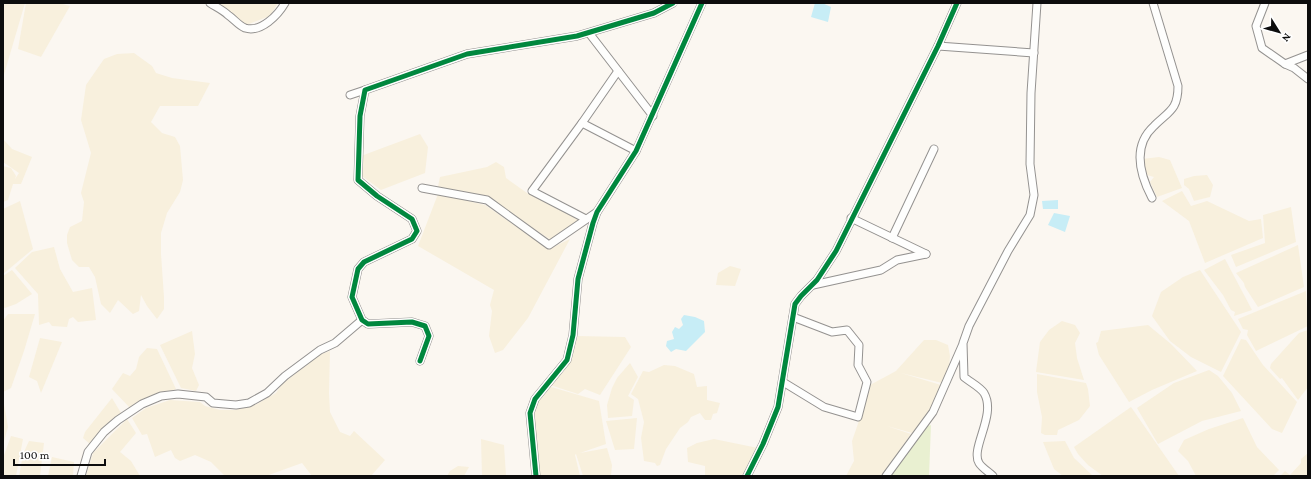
<svg xmlns="http://www.w3.org/2000/svg" width="1311" height="479" font-family="'Crimson Pro',serif">
<rect width="100%" height="100%" fill="#fbf7f1"/>
<g fill="#f8f0dd">
<path d="M3 3H25L3 78Z"/>
<path d="M26 3H59L70 6 41 57 18 49Z"/>
<path d="M215 3H278L270 16 246 25Z"/>
<path d="M134 53 152 66 156 73 172 78 210 83 198 106H160L151 122 162 133 175 137 180 146 183 180 180 192 167 213 161 233V254L164 297V309L157 319 147 306 141 295 139 311 133 314 118 300 110 313 101 304 95 277 89 267H79L72 260 67 243V235L70 227 82 221 84 202 81 193 91 153 81 120 86 85 104 59 117 54Z"/>
<path d="M420 134 428 147 425 173 381 190 362 176 361 156Z"/>
<path d="M3 139 12 149 32 157 21 184H13L8 200 3 202V166L11 168 16 176 15 179 19 173 3 162Z"/>
<path d="M1159 157 1170 160 1182 188 1157 197 1150 182 1154 177 1147 175 1142 159Z"/>
<path d="M496 162 504 167 506 178 527 193 580 220 551 240 484 196 437 191 440 177 487 167Z"/>
<path d="M1207 175 1213 185 1210 197 1194 201 1189 189 1184 185V179L1194 176Z"/>
<path d="M1182 191 1191 206 1207 201 1249 221 1261 219 1263 238 1205 263 1189 221 1162 201Z"/>
<path d="M438 194 485 205 549 249 570 239 528 318 503 350 495 353 489 336 492 311 490 305 494 290 418 246Z"/>
<path d="M20 201 33 249 3 274V209Z"/>
<path d="M1291 207 1296 242 1236 267 1231 255 1265 243 1263 215Z"/>
<path d="M1298 245 1304 287 1258 307 1245 287 1244 283 1236 273Z"/>
<path d="M54 247 60 269 73 292 92 288 96 320 78 322 73 317 69 319 67 327 52 326 49 322 39 325 38 294 15 268 32 252Z"/>
<path d="M1225 259 1252 310 1234 316 1235 312 1231 310 1223 295 1204 270Z"/>
<path d="M730 266 741 269 735 286 716 285 718 273Z"/>
<path d="M12 270 32 294 16 304 5 308 3 307V276Z"/>
<path d="M1200 270 1241 332 1221 372 1191 357 1170 341 1152 316 1161 292 1183 277Z"/>
<path d="M1306 291 1308 326 1256 351 1247 335 1248 330 1243 329 1238 319Z"/>
<path d="M8 314H35L24 351 11 388 3 392V321Z"/>
<path d="M1062 321 1075 325 1080 333 1075 343 1077 358 1084 380 1036 372 1040 342 1049 330Z"/>
<path d="M1148 325 1171 344 1197 371 1152 390 1129 402 1099 355 1096 343 1098 342 1101 331Z"/>
<path d="M1308 330V387L1298 400 1282 378 1280 379 1270 368 1271 364 1299 333Z"/>
<path d="M192 331 195 354 192 368 199 385 196 391 181 388 160 345Z"/>
<path d="M577 336 625 337 631 347 600 395 585 389 578 394 550 385 564 371 572 358Z"/>
<path d="M40 338 62 342 41 393 37 381 29 377Z"/>
<path d="M1241 339 1246 340 1263 365 1297 402 1282 433 1272 429 1223 376Z"/>
<path d="M924 340H936L948 345 950 356 949 368 942 383 901 373 941 385 931 411 912 433 887 426 911 434 882 476H846L854 461 852 441 870 389V385L896 371Z"/>
<path d="M147 348 157 349 176 389 131 409 112 389 123 373 130 376 136 369 139 357Z"/>
<path d="M330 351 329 393 330 412 340 432 350 436 354 431 385 460 371 476H312L302 463 266 476H225L211 462 195 455 180 461 175 458 171 450 155 457 147 434 142 435 132 418 146 408 170 400 200 402 205 406 220 410H235L257 404 276 393 282 384 321 354Z"/>
<path d="M630 363 638 377 628 396 634 400 632 416 608 418 607 405 612 388 617 378Z"/>
<path d="M664 365 675 366 694 374 697 387 707 386V400L720 403 717 413 713 414 711 420H705L700 413 691 417 688 422 680 428 666 449 660 465 657 466 655 463 644 461 641 438 644 422 638 399 631 394 643 371 649 372Z"/>
<path d="M1209 370 1218 376 1232 393 1241 411 1202 421 1158 444 1137 408 1174 383Z"/>
<path d="M1037 374 1086 383 1088 389 1090 406 1079 420 1058 430 1057 435H1045L1041 433 1042 417 1037 392Z"/>
<path d="M548 386 599 401 606 444 580 453 607 448 612 465 611 476H583L576 454 575 455 580 476H539L533 408 539 396Z"/>
<path d="M3 398 8 427 3 445Z"/>
<path d="M112 398 121 413 105 427 90 444 83 438 85 432Z"/>
<path d="M1131 407 1179 476H1103L1088 465 1078 454 1074 447Z"/>
<path d="M637 418 634 449 615 450 606 421Z"/>
<path d="M1243 418 1257 447 1279 470 1273 476H1196L1188 461 1178 451 1184 440 1209 429Z"/>
<path d="M127 419 136 433 120 452 131 461 140 476H86L93 453Z"/>
<path d="M11 436 23 439 16 476H3V458Z"/>
<path d="M481 439 504 445 506 476H482Z"/>
<path d="M714 439 758 448 744 476H705V466L688 462 687 448 697 443Z"/>
<path d="M29 441 44 443 40 476H19L23 454Z"/>
<path d="M1065 441 1074 458 1093 476H1063L1054 469 1043 442Z"/>
<path d="M1308 453V476H1280L1285 471 1290 475 1301 463V459Z"/>
<path d="M52 457 74 462 73 476H48Z"/>
<path d="M458 466 469 467 464 476H447L450 471Z"/>
</g>
<path fill="#e9f0d1" d="M931 425 929 476H888L925 427Z"/>
<g fill="#c7edf6">
<path d="M815 3H822L831 7 828 22 811 17Z"/>
<path d="M1058 200V209H1043L1042 201Z"/>
<path d="M1054 213 1070 216 1065 232 1048 225Z"/>
<path d="M684 315 695 317 704 321 705 332 686 351 676 349 671 352 666 346 667 341 674 339 672 332 675 327 679 329 683 325 681 319Z"/>
</g>
<g fill="none" stroke-linecap="round" stroke-linejoin="round">
<defs>
<g id="minor">
<path d="M210 3C216 7 223 10 228 15 234 19 238 25 245 28 261 33 278 15 285 3"/>
<path d="M1265 3 1256 26 1262 48 1285 64 1308 55"/>
<path d="M589 33 653 116"/>
<path d="M938 46 1034 53"/>
<path d="M1285 64 1294 68 1308 79"/>
<path d="M618 71 582 123 636 151"/>
<path d="M350 95 365 90"/>
<path d="M582 123 532 191 586 219"/>
<path d="M422 188 487 200 549 245 597 212"/>
<path d="M1152 198C1140 175 1132 146 1154 126 1169 111 1178 110 1178 86L1153 3"/>
<path d="M851 218 926 254"/>
<path d="M892 238 934 149"/>
<path d="M813 285 881 270 897 260 926 254"/>
<path d="M420 361 429 336 425 326 412 322 368 324 362 320 352 297 358 269 364 262 412 239 417 231 412 219 377 196 358 180 360 116 365 90 467 54 577 36 654 13 673 3"/>
<path d="M783 382 824 407 858 417 867 382 858 365 859 345 847 330 832 332 793 317"/>
<path d="M81 476 88 452 104 432 118 420 142 404 161 396 178 394 206 397 213 403 236 405 249 403 267 393 285 376 320 350 335 343 362 320"/>
<path d="M536 476 530 413 535 399 567 360 573 335 578 279 593 223 597 212 636 151 702 3"/>
<path d="M747 476 763 444 778 407 795 304 801 296 817 280 836 251 938 46 957 3"/>
<path d="M886 476 933 412 962 346"/>
<path d="M993 476C989 472 982 468 979 463 970 448 997 415 984 393 980 387 970 382 964 377L963 343 969 326 1008 251 1030 215 1034 195 1030 164 1031 93 1037 3"/>
</g>
</defs>
<use href="#minor" stroke="#949290" stroke-width="9"/>
<use href="#minor" stroke="#fefefd" stroke-width="7"/>
<defs>
<g id="cycleway">
<path d="M420 361 429 336 425 326 412 322 368 324 362 320 352 297 358 269 364 262 412 239 417 231 412 219 377 196 358 180 360 116 365 90 467 54 577 36 654 13 673 3"/>
<path d="M536 476 530 413 535 399 567 360 573 335 578 279 593 223 597 212 636 151 702 3"/>
<path d="M747 476 763 444 778 407 795 304 801 296 817 280 836 251 938 46 957 3"/>
</g>
</defs>
<use href="#cycleway" stroke="#fff" stroke-width="8"/>
<use href="#cycleway" stroke="#00873e" stroke-width="5"/>
</g>
<rect width="1311" height="479" fill="none" stroke="#0d0d0d" stroke-width="8"/>
<g transform="translate(1279 32) rotate(127)" stroke="#ffffff" stroke-width="3" paint-order="stroke">
<path d="M0-3L7 15L0 10L-7 15Z" fill="#0d0d0d"/>
<text y="-6" font-size="11" font-weight="bold" text-anchor="middle" fill="#0d0d0d">N</text>
</g>
<path d="M14 459v6h91v-6" fill="none" stroke="#0d0d0d" stroke-width="2"/>
<text x="20" y="459" font-size="12" fill="#0d0d0d" stroke="#ffffff" stroke-width="3" paint-order="stroke">100 m</text>
</svg>
